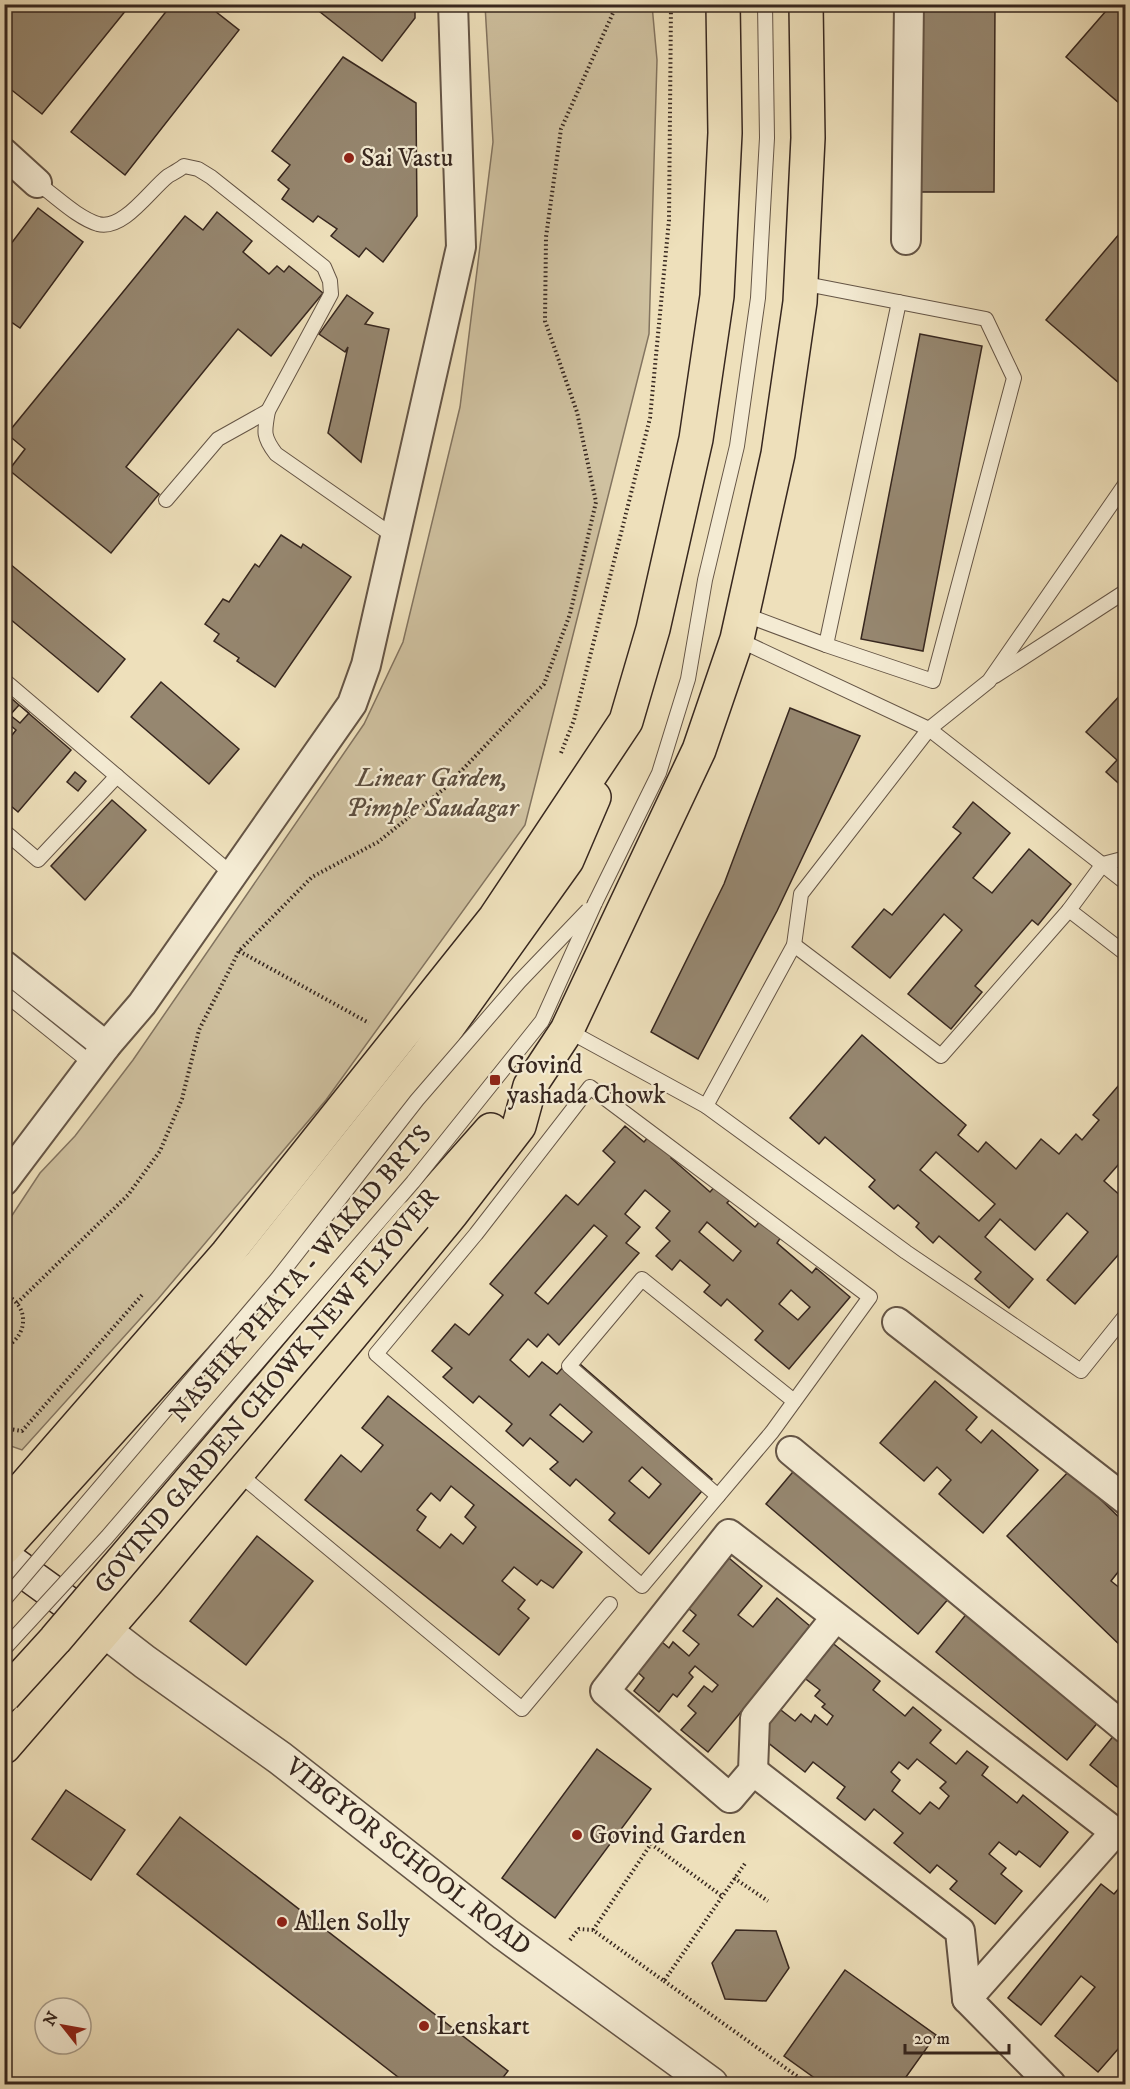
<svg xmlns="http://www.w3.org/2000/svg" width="1130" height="2089" font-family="'IM FELL DW Pica',serif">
<rect width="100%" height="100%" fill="#eee0bb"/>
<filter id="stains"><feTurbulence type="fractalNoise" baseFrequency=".00333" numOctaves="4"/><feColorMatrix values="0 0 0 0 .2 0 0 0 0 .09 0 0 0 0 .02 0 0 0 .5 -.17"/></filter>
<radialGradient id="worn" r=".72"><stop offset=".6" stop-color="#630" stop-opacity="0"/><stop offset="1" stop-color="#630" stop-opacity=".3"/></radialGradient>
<path fill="#cfc1a0" stroke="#837460" stroke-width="1.5" d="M485 5H652L657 60 649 334 525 825 326 1100 158 1299 22 1450 5 1444V1226L40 1173 75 1136 133 1060 364 724 403 642 460 407 493 142Z"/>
<g fill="#968770" stroke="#37271f" stroke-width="1.5" fill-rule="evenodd">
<path d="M4 4H131L42 114 4 84Z"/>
<path d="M172 4H206L239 30 125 175 71 132Z"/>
<path d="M310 4H415V18L382 61Z"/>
<path d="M918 4H995L994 192H917Z"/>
<path d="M1112 4H1126V109L1066 57Z"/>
<path d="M343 57 416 103 417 216 383 262 366 248 359 257 331 236 337 229 318 216 313 222 282 199 289 189 278 180 290 165 272 151Z"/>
<path d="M38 208 83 242 20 328 4 317V253Z"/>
<path d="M217 212 252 241 243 252 269 274 277 266 284 272 289 266 323 293 271 356 238 329 126 467 159 494 111 553 9 470 25 449 7 434 185 216 203 230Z"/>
<path d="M1126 226V389L1046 320Z"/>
<path d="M347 295 373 313 365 324 389 329 361 462 328 433 348 347 345 352 319 334Z"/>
<path d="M920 334 982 346 923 651 861 639Z"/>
<path d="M281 535 301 548 303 544 351 577 275 687 237 661 239 658 214 641 219 634 205 624 223 599 229 602 255 564 259 567Z"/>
<path d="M4 559 125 659 98 692 4 614Z"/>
<path d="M161 682 239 749 209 784 131 717Z"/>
<path d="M1126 689V790L1106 772 1117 760 1086 732Z"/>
<path d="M4 692 71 750 18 812 4 800V735L9 739 16 730 4 720ZM19 705 29 713 20 723 10 715Z"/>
<path d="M790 708 860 736 777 911 698 1059 651 1032 724 884Z"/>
<path d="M75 772 86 781 78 791 67 782Z"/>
<path d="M112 800 146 830 85 900 51 866Z"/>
<path d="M973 802 1010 833 973 878 992 893 1029 849 1071 884 1038 925 1032 920 975 986 982 992 951 1029 908 994 962 930 944 914 890 978 852 947 884 909 892 915 961 833 953 827Z"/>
<path d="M862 1035 966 1125 958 1135 978 1152 986 1142 1016 1169 1041 1139 1059 1154 1076 1134 1082 1140 1099 1120 1093 1115 1126 1077V1156L1104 1181 1123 1198 1126 1195V1246L1075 1304 1047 1280 1088 1232 1067 1213 1035 1250 1000 1219 985 1237 1033 1279 1009 1308 975 1279 981 1272 939 1236 933 1243 916 1227 919 1223 898 1205 894 1209 869 1187 875 1180 825 1137 819 1144 790 1118ZM936 1152 995 1204 979 1221 920 1170Z"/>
<path d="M625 1126 644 1142 655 1129 679 1150 671 1158 710 1192 718 1183 733 1196 727 1203 755 1227 761 1220 781 1237 777 1243 812 1273 816 1268 850 1297 789 1369 755 1340 763 1331 727 1299 721 1306 704 1292 710 1285 680 1260 672 1270 656 1256 670 1241 656 1228 670 1211 645 1190 625 1214 640 1227 626 1243 639 1253 559 1345 548 1334 537 1347 528 1339 510 1360 529 1377 542 1362 557 1374 572 1357 712 1479 649 1554 609 1520 615 1513 576 1479 570 1486 550 1469 558 1462 530 1438 523 1446 506 1431 512 1424 479 1396 473 1403 443 1377 452 1368 432 1351 455 1324 469 1335 503 1295 490 1284 566 1195 578 1205 615 1162 603 1151ZM707 1222 741 1251 733 1261 699 1232ZM594 1225 607 1236 548 1304 535 1293ZM791 1290 810 1307 798 1320 779 1304ZM560 1404 592 1432 583 1442 550 1415ZM642 1467 661 1484 649 1498 629 1481Z"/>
<path d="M935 1381 977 1417 966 1430 981 1443 992 1430 1038 1470 983 1533 939 1494 951 1480 937 1467 924 1481 880 1443Z"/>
<path d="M388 1396 582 1552 553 1588 541 1580 537 1585 514 1567 502 1581 525 1600 518 1609 529 1618 499 1655 305 1500 341 1455 361 1472 383 1445 362 1428ZM451 1486 474 1505 465 1517 476 1527 463 1544 451 1534 440 1548 417 1530 426 1517 417 1510 431 1493 440 1501Z"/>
<path d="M797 1467 950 1597 918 1634 766 1504Z"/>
<path d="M1070 1470 1126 1524V1562L1111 1581 1126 1593V1651L1007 1536Z"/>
<path d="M257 1536 313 1581 246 1665 190 1621Z"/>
<path d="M723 1553 762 1586 738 1615 753 1627 777 1598 811 1627 708 1752 681 1730 696 1713 688 1706 704 1686 712 1692 718 1685 695 1666 689 1673 693 1677 677 1697 673 1694 659 1712 634 1691 644 1678 630 1665 655 1636 669 1648 673 1642 689 1656 699 1644 683 1631 696 1615 682 1603Z"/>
<path d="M968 1612 1099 1721 1067 1760 936 1652Z"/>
<path d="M830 1641 880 1681 873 1690 905 1716 913 1707 941 1730 930 1743 956 1764 967 1751 988 1767 982 1775 1017 1803 1023 1795 1068 1832 1040 1867 1019 1851 1016 1855 999 1842 989 1854 1006 1868 1001 1874 1022 1891 995 1924 950 1889 957 1881 937 1865 930 1873 894 1843 903 1833 874 1809 865 1820 837 1798 845 1787 813 1762 805 1772 757 1734 777 1707 795 1721 801 1714 811 1722 815 1715 827 1725 833 1716 822 1707 825 1704 815 1696 820 1690 802 1676ZM917 1759 946 1782 940 1788 949 1796 939 1809 930 1802 920 1814 892 1791 900 1780 891 1772 899 1762 908 1769Z"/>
<path d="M1115 1734 1126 1743V1794L1090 1765Z"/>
<path d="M597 1749 651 1789 555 1918 502 1878Z"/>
<path d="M66 1790 125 1830 91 1880 32 1839Z"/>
<path d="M180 1817 508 2071 498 2084H407L137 1874Z"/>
<path d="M1126 1880V1919L1120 1926 1126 1931V2040L1098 2072 1055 2036 1095 1987 1081 1976 1041 2025 1008 1998 1101 1884 1114 1894Z"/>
<path d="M736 1930 776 1931 789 1968 766 2001 725 1999 712 1963Z"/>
<path d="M845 1970 936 2035 901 2084H823L784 2056Z"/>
</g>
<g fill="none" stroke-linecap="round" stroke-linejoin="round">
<defs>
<g id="service">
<path d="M37 183C56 196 76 217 98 224 123 231 150 190 168 176 173 173 179 170 184 166L198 169 211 177 324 267 330 281 331 294 268 411C264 432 263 437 276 454L395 537"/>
<path d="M801 283 986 319 1014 378 933 681 826 645"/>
<path d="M166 500 218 439 268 411"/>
<path d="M743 614 826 645 899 302"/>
<path d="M737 639 929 729 1126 883"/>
<path d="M995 676 1126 591"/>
<path d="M4 680 233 875"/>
<path d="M4 831 38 860 117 776"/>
<path d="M595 903 659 773 688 679 705 580 737 446 758 298 767 138 765 4"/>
<path d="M1069 910 1126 954"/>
<path d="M794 945 941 1056 1069 910 1103 864 1126 858"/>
<path d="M4 993 92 1064"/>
<path d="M567 1030 706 1106 906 1252 1081 1371 1126 1315"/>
<path d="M590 1087 870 1297 772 1432 642 1586 376 1354 476 1234Z"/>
<path d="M706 1106 794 945 801 894 929 729 989 681 1126 483"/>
<path d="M238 1473 522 1709 610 1604"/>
<path d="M718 1496 569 1366 642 1279 794 1401"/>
</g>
<g id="minor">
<path d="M4 153 37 183"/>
<path d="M906 240 909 4"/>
<path d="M4 965 106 1046"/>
<path d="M4 1181 106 1046 142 1004 352 704 366 665 461 247 453 4"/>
<path d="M897 1322 1126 1500"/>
<path d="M791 1451 1126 1729"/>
<path d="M836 1617 755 1718 753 1771 730 1798 605 1691 729 1534 1115 1832 967 1999"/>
<path d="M753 1771 960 1931 967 1999 1051 2084"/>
</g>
<path id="tertiary" d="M105 1631 145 1662 280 1758 505 1934 711 2084"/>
<path id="secondary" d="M4 1557 102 1628"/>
<g id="primary">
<path d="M415 1216 491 1130"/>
<path d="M4 1510 227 1254 495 918 626 721 653 629 696 439 717 296 725 133 723 4"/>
<path d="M4 1548 261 1264 427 1056 567 860 594 797"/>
<path d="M4 1747 146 1583 351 1336 452 1213 519 1126 530 1086 567 1030 699 750 737 639 778 454 800 302 808 138 806 4"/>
</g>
</defs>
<use href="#service" stroke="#655546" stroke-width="16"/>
<use href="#minor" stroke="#655546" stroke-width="32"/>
<use href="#tertiary" stroke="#655546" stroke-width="36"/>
<use href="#secondary" stroke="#37271f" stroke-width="36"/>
<use href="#primary" stroke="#37271f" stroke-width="36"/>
<g stroke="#37271f" stroke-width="4" stroke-dasharray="1.5 3" stroke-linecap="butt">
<path d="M561 753 574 720 650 418 669 220 671 4"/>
<path d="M239 951 369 1023"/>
<path d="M4 1294C30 1305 29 1336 4 1348"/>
<path d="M17 1303 128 1195 160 1151 182 1099 199 1030 239 951 312 877 378 842 445 788 544 684 570 614 596 502 577 412 545 321 546 237 561 129 617 4"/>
<path d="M4 1428 22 1431 142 1295"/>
<path d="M734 1878 768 1901"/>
<path d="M593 1930 651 1844 722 1896"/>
<path d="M570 1940 579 1929 593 1930 664 1981 746 1862"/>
<path d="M664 1981 808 2084"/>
</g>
<use href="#service" stroke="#f4ebd3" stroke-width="14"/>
<use href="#minor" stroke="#f4ebd3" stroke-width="28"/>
<use href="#tertiary" stroke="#f4ebd3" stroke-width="33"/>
<use href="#secondary" stroke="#f4ebd3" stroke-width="33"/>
<use href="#primary" stroke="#eee0bb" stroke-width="33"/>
<defs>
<g id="service-bridge">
<path d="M4 1600 277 1279 417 1100 519 982 588 910"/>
<path d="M4 1649 107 1537 413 1182 542 1021 595 903"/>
</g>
<path id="primary-bridge" d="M4 1696 55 1640 415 1216"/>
</defs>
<use href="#service-bridge" stroke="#655546" stroke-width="16" stroke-linecap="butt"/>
<use href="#primary-bridge" stroke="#37271f" stroke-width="36" stroke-linecap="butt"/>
<use href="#service-bridge" stroke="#f4ebd3" stroke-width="14"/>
<use href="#primary-bridge" stroke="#eee0bb" stroke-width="33"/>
</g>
<g fill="#8f2418" stroke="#f4ebd3" stroke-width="2">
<circle cx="349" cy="158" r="6"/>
<rect x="489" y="1074" width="12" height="12" rx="3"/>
<circle cx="577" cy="1835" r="6"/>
<circle cx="282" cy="1922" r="6"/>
<circle cx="424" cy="2026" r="6"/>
</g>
<g text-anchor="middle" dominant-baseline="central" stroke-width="4.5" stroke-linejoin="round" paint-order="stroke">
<g font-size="26" fill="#37271f" stroke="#f4ebd3" text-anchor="start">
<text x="361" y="158">Sai Vastu</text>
<text x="507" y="1065">Govind<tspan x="507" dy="30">yashada Chowk</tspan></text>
<text x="589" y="1835">Govind Garden</text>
<text x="294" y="1922">Allen Solly</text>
<text x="436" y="2026">Lenskart</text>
</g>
<g font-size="26" font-style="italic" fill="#5d4e3f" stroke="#f4ebd3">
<text x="432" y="778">Linear Garden,<tspan x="432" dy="30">Pimple Saudagar</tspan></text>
</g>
<g font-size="26" fill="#37271f" stroke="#f4ebd3">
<text transform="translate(301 1274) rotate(-49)">NASHIK PHATA - WAKAD BRTS</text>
<text transform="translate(267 1391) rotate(-50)">GOVIND GARDEN CHOWK NEW FLYOVER</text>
<text transform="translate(408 1857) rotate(38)">VIBGYOR SCHOOL ROAD</text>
</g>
</g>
<rect width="1130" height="2089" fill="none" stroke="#eee0bb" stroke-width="24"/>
<rect x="6" y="6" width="1118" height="2077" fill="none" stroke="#37271f" stroke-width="3"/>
<rect x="12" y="12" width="1106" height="2065" fill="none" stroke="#37271f" stroke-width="1.5"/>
<g transform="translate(63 2026) rotate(301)"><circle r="28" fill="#f4ebd3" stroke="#a89d8b" stroke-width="1.5"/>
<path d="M0-4.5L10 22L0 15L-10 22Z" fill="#8f2418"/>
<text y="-9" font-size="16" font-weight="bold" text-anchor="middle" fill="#37271f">N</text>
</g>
<path d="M905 2044v9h104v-9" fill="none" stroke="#37271f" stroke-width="3"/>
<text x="914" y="2044" font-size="18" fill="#37271f" stroke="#f4ebd3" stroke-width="4.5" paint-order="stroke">20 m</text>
<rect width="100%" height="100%" filter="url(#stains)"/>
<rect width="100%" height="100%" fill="url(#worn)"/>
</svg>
